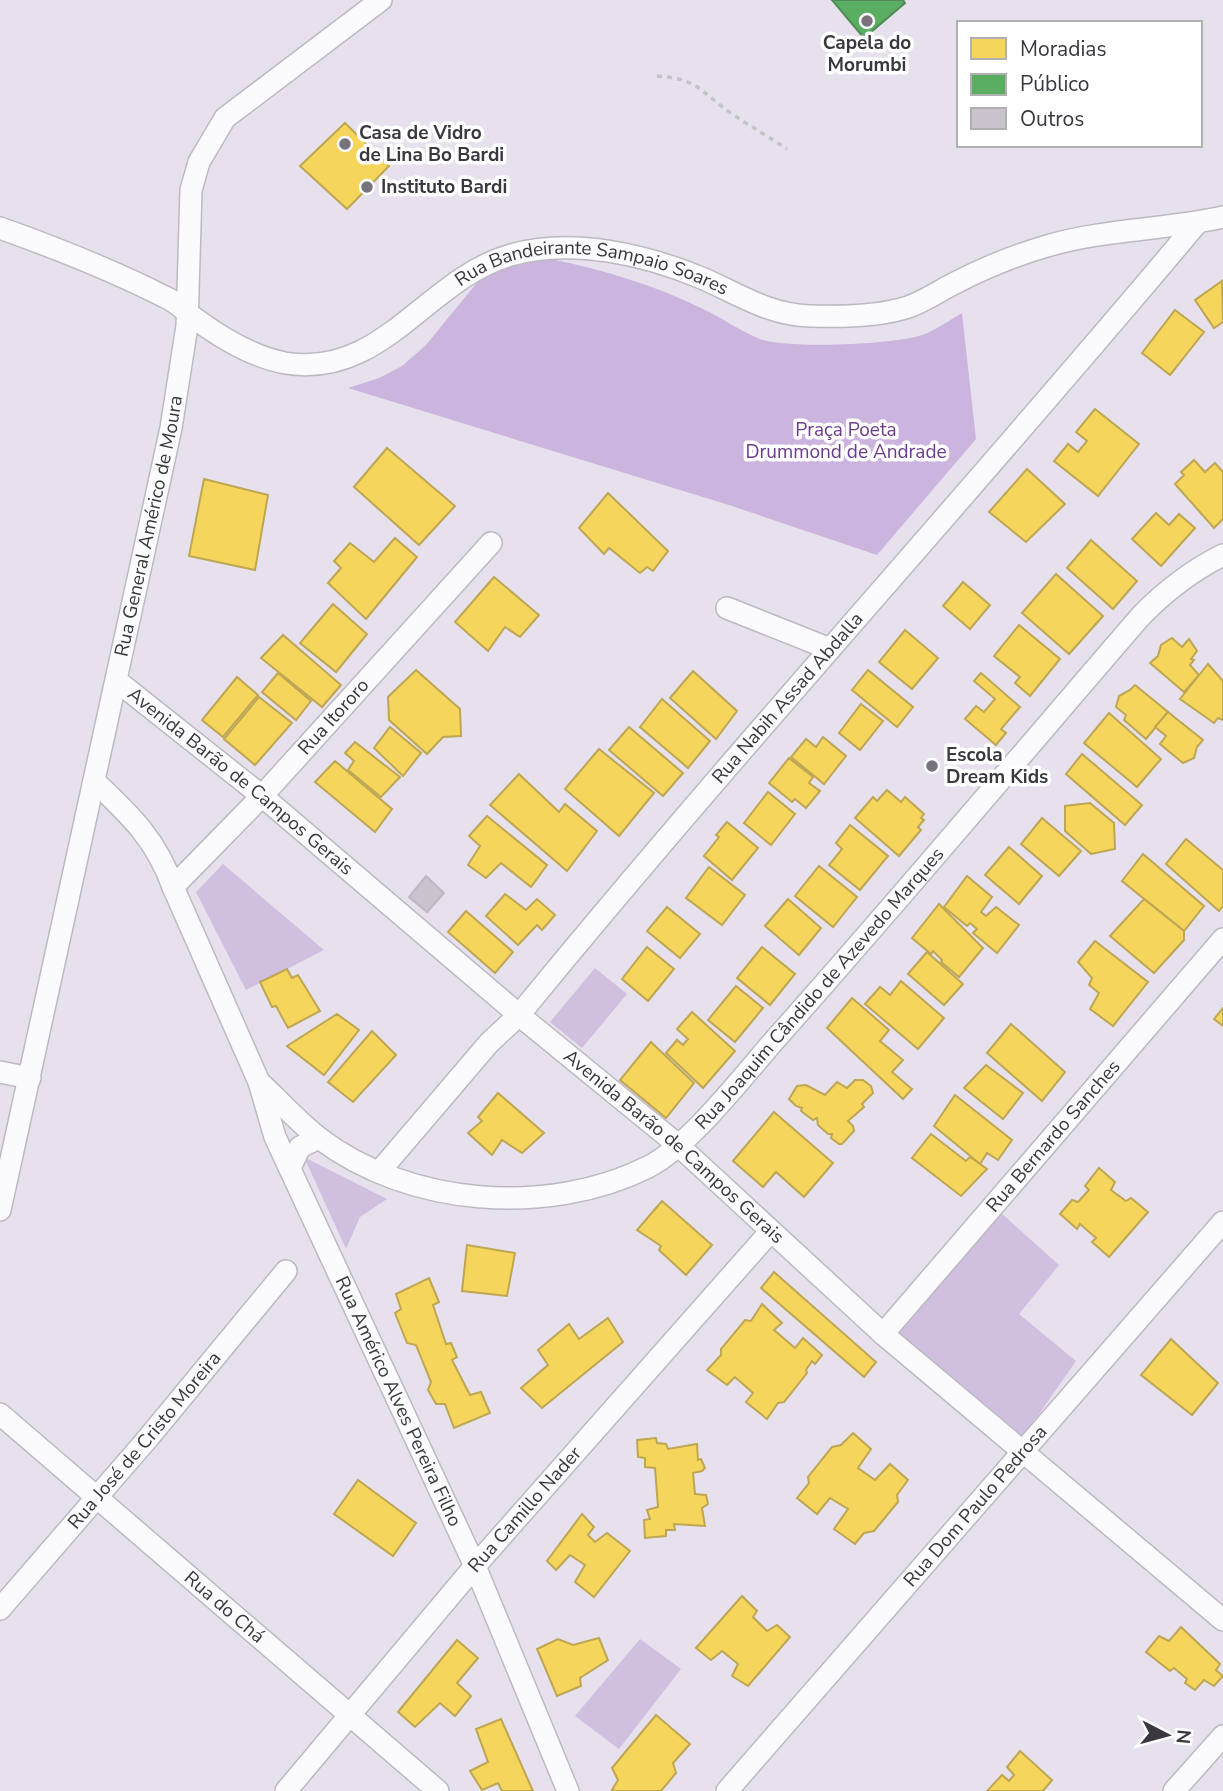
<svg xmlns="http://www.w3.org/2000/svg" width="1223" height="1791" font-family="'Nunito Sans',sans-serif">
<rect width="100%" height="100%" fill="#e7e1ed"/>
<g fill="#d0bfde">
<path d="M223 864 324 950 246 990 196 892Z"/>
<path d="M595 968 627 994 582 1048 550 1022Z"/>
<path d="M304 1157 387 1199 360 1217 346 1249Z"/>
<path d="M993 1206 1059 1265 1019 1314 1076 1361 1016 1447 883 1334Z"/>
<path d="M640 1639 681 1669 619 1749 575 1716Z"/>
</g>
<path fill="#cbb4de" d="M551 259C603 270 655 285 703 309 722 318 740 331 760 339 786 349 898 345 925 334 937 329 950 320 962 313L976 439 877 555 729 505 348 388 379 378 402 366 426 345 493 263Z"/>
<g fill="#f6d55c" stroke="#bea653" stroke-width="2">
<path d="M345 123 389 166 347 209 300 166Z"/>
<path d="M1222 281 1223 322 1214 328 1195 300Z"/>
<path d="M1175 310 1204 332 1170 375 1142 353Z"/>
<path d="M1095 409 1139 444 1098 496 1054 461 1068 444 1078 452 1087 441 1076 432Z"/>
<path d="M387 448 455 506 419 545 354 487Z"/>
<path d="M1194 460 1205 472 1215 463 1223 472V519L1214 528 1175 484 1184 475 1181 472Z"/>
<path d="M1027 469 1065 504 1026 542 989 512Z"/>
<path d="M204 479 268 495 255 570 189 556Z"/>
<path d="M608 493 668 551 653 571 647 567 640 573 609 548 604 554 579 528Z"/>
<path d="M1156 513 1169 525 1179 514 1195 528 1161 566 1132 539Z"/>
<path d="M395 538 417 557 366 619 328 583 341 568 334 561 350 543 374 562Z"/>
<path d="M1091 540 1137 581 1113 609 1067 568Z"/>
<path d="M1056 574 1103 616 1069 654 1022 613Z"/>
<path d="M494 577 539 615 520 637 505 627 488 651 455 622Z"/>
<path d="M963 582 990 605 970 629 943 606Z"/>
<path d="M333 604 367 634 336 672 300 643Z"/>
<path d="M1019 625 1060 659 1030 696 1015 683 1020 677 994 656Z"/>
<path d="M905 630 938 658 912 689 879 662Z"/>
<path d="M283 635 341 685 322 707 261 658Z"/>
<path d="M1172 638 1182 647 1189 639 1197 651 1191 659 1194 660 1190 665 1199 675 1184 692 1150 663 1158 656 1161 645Z"/>
<path d="M1208 664 1223 681V720L1218 718 1214 723 1180 699Z"/>
<path d="M416 670 460 709 461 736 443 737 427 754 389 720 388 697Z"/>
<path d="M868 670 913 707 897 727 852 690Z"/>
<path d="M693 671 737 711 716 739 670 698Z"/>
<path d="M278 673 311 701 296 720 262 692Z"/>
<path d="M981 673 1020 707 1001 729 1006 733 996 745 965 719 976 706 984 712 995 699 974 681Z"/>
<path d="M237 677 258 695 223 737 202 720Z"/>
<path d="M1135 685 1168 712 1146 739 1124 720 1126 715 1116 707 1119 696 1130 690Z"/>
<path d="M259 697 292 723 255 765 224 739Z"/>
<path d="M662 699 710 741 688 768 640 727Z"/>
<path d="M861 704 883 721 860 750 839 733Z"/>
<path d="M1168 712 1203 740 1197 747 1194 758 1183 763 1160 744 1166 736 1155 727Z"/>
<path d="M1109 713 1161 759 1137 787 1084 743Z"/>
<path d="M390 727 421 753 403 776 374 748Z"/>
<path d="M629 727 683 773 663 796 609 750Z"/>
<path d="M823 737 846 756 824 784 791 757 806 739 816 747Z"/>
<path d="M355 742 400 777 381 797 348 770 354 761 345 753Z"/>
<path d="M599 749 654 793 619 836 565 789Z"/>
<path d="M1082 754 1142 805 1125 825 1066 774Z"/>
<path d="M789 758 813 777 809 783 820 791 806 808 795 799 792 802 769 783Z"/>
<path d="M335 761 392 809 375 832 315 782Z"/>
<path d="M519 774 559 812 565 804 597 831 567 871 490 805Z"/>
<path d="M887 790 901 802 905 797 924 814 921 818 924 820 918 827 921 830 899 856 855 818 873 797 877 801Z"/>
<path d="M768 792 795 814 771 845 744 823Z"/>
<path d="M1090 803 1114 823 1115 849 1091 854 1065 831V806Z"/>
<path d="M487 816 547 865 531 887 501 863 486 878 468 865 480 846 469 836Z"/>
<path d="M1042 818 1081 851 1059 876 1021 844Z"/>
<path d="M727 822 758 848 732 880 704 856 719 837 716 835Z"/>
<path d="M850 825 888 856 860 890 829 865 842 849 836 843Z"/>
<path d="M1186 839 1223 870V906L1219 911 1166 864Z"/>
<path d="M1009 847 1042 876 1019 904 985 875Z"/>
<path d="M1143 854 1204 906 1184 931 1122 881Z"/>
<path d="M819 866 857 897 833 927 795 896Z"/>
<path d="M709 867 745 895 722 925 686 898Z"/>
<path d="M967 876 992 897 981 912 986 916 996 907 1019 925 997 953 973 933 977 929 970 923 967 926 944 907Z"/>
<path d="M505 894 526 910 537 899 555 915 542 930 537 925 518 945 486 916Z"/>
<path d="M788 899 821 928 799 955 765 926Z"/>
<path d="M1144 899 1184 931V940L1154 973 1110 936Z"/>
<path d="M939 904 983 948 959 977 941 962 942 960 933 951 931 954 912 938Z"/>
<path d="M667 907 700 934 680 958 647 931Z"/>
<path d="M466 911 513 952 495 973 448 932Z"/>
<path d="M1095 941 1148 982 1113 1026 1090 1009 1099 993 1089 985 1092 978 1078 962Z"/>
<path d="M647 947 674 969 648 1001 622 979Z"/>
<path d="M762 947 795 974 770 1005 737 978Z"/>
<path d="M927 952 963 984 944 1005 908 974Z"/>
<path d="M287 969 292 978 298 975 320 1011 288 1028 276 1006 272 1007 260 982Z"/>
<path d="M901 981 944 1018 918 1049 865 1004 880 987 890 995Z"/>
<path d="M736 986 763 1008 735 1042 708 1020Z"/>
<path d="M852 998 889 1030 880 1041 903 1060 892 1072 912 1089 903 1099 827 1028Z"/>
<path d="M1223 1008V1026L1214 1019Z"/>
<path d="M692 1012 735 1051 703 1088 666 1053 677 1040 683 1045 688 1039 677 1029Z"/>
<path d="M337 1014 359 1030 324 1075 287 1046Z"/>
<path d="M1011 1024 1065 1072 1042 1101 987 1053Z"/>
<path d="M372 1031 396 1055 353 1102 328 1082Z"/>
<path d="M651 1042 694 1083 666 1118 620 1080Z"/>
<path d="M986 1065 1023 1093 1003 1119 964 1088Z"/>
<path d="M855 1080H863L871 1086 873 1093 862 1104 864 1107 848 1121 853 1126 854 1131 842 1144H839L831 1138 832 1134H828L818 1125 817 1118 813 1120 801 1111 802 1108 796 1106 789 1099 797 1086 806 1085 825 1095 837 1082 847 1088Z"/>
<path d="M498 1093 544 1133 522 1153 502 1140 492 1155 468 1133 482 1121 478 1117Z"/>
<path d="M955 1095 1012 1140 998 1160 987 1153 980 1164 934 1126Z"/>
<path d="M774 1112 833 1163 804 1197 776 1172 763 1187 733 1161Z"/>
<path d="M931 1134 966 1161 970 1157 987 1169 961 1196 912 1158Z"/>
<path d="M1099 1168 1115 1182 1111 1190 1126 1201 1131 1198 1148 1212 1109 1257 1092 1242 1096 1238 1080 1224 1077 1229 1060 1214 1072 1200 1078 1202 1089 1190 1085 1186Z"/>
<path d="M662 1201 712 1245 686 1275 659 1250 661 1246 637 1230Z"/>
<path d="M467 1245 515 1253 507 1296 462 1291Z"/>
<path d="M774 1272 876 1362 864 1377 761 1288Z"/>
<path d="M429 1278 439 1302 433 1305 446 1344 451 1343 457 1357 452 1360 470 1395 481 1392 490 1413 454 1428 445 1404H436L428 1390 431 1382 416 1345 407 1343 395 1313 401 1309 396 1294Z"/>
<path d="M762 1304 782 1323 774 1330 795 1348 803 1338 822 1355 815 1364 812 1361 806 1370 807 1373 784 1402 778 1403 767 1419 746 1402 753 1393 735 1377 727 1385 707 1370 721 1355V1349L745 1320 751 1321Z"/>
<path d="M608 1318 623 1342 542 1408 521 1388 548 1365 538 1350 569 1324 579 1339Z"/>
<path d="M1171 1339 1218 1383 1192 1415 1141 1375Z"/>
<path d="M853 1433 871 1449 858 1468 875 1480 890 1464 908 1480 897 1495 898 1502 874 1531 864 1533 855 1544 834 1529 848 1509 830 1498 817 1514 797 1498 809 1483 808 1477 832 1447 841 1445Z"/>
<path d="M656 1438 657 1443 666 1444 668 1449 697 1444 698 1460 701 1459 705 1468 702 1471 693 1473 695 1494 706 1495 708 1504 702 1508 705 1526 674 1524 675 1530H666V1536L645 1538 644 1520 650 1519 647 1510 658 1507 655 1468 645 1467V1458L638 1457 637 1440Z"/>
<path d="M358 1480 416 1523 393 1556 334 1514Z"/>
<path d="M582 1514 594 1527 588 1535 595 1542 607 1533 630 1551 594 1597 575 1582 585 1565 570 1555 556 1570 547 1561Z"/>
<path d="M742 1596 757 1611 753 1617 767 1631 777 1625 790 1637 748 1686 732 1676 738 1664 722 1651 711 1660 696 1648Z"/>
<path d="M1181 1627 1220 1664 1216 1670 1223 1676 1214 1686 1204 1680 1195 1690 1185 1683 1187 1679 1174 1668 1170 1671 1146 1652 1159 1636 1169 1641Z"/>
<path d="M599 1638 608 1660 580 1678 581 1686 557 1696 537 1649 558 1639 573 1645Z"/>
<path d="M457 1640 478 1658 457 1683 471 1696 455 1716 440 1703 415 1727 398 1712Z"/>
<path d="M656 1715 690 1744 673 1763 676 1773 661 1791H615L612 1790 618 1780 612 1768Z"/>
<path d="M501 1719 533 1791H502L498 1783 482 1790 470 1771 488 1762 476 1729Z"/>
<path d="M1020 1751 1052 1780 1043 1791H987L1002 1775 1009 1781 1014 1775 1007 1767Z"/>
</g>
<path fill="#5aae61" stroke="#518a57" stroke-width="2" d="M832 0H903L905 3 864 38Z"/>
<path fill="#c8c3cd" stroke="#bcb7c0" stroke-width="2" d="M426 876 444 893 427 912 409 897Z"/>
<g fill="none" stroke-linecap="round" stroke-linejoin="round">
<defs>
<g id="minor">
<path id="s1" d="M0 228C56 248 112 270 165 297 177 302 186 312 197 320 223 339 253 357 285 363 383 379 426 279 511 255 572 237 647 255 704 279 740 295 770 315 810 316 839 317 881 316 908 307 925 301 939 291 955 283 984 268 1016 255 1047 246 1105 229 1165 230 1223 217"/>
<path d="M727 608 830 649"/>
<path id="s2" d="M117 681 262 796 519 1015 678 1145 883 1334 1223 1620"/>
<path id="s3" d="M94 781C130 815 156 839 173 887L259 1082 275 1137 475 1566 568 1791"/>
<path id="s4" d="M173 887 262 796 491 543"/>
<path d="M0 1072 30 1078"/>
<path id="s5" d="M259 1082C279 1100 298 1122 319 1138 408 1206 548 1217 648 1167 690 1146 747 1071 780 1034 902 897 1020 756 1140 617 1165 591 1191 571 1223 555"/>
<path d="M290 1168 300 1147 319 1138"/>
<path id="s6" d="M379 1172 489 1043 519 1015C739 746 974 490 1197 223"/>
<path id="s7" d="M0 1210 171 428 187 326 191 190 199 162 225 118 381 0"/>
<path id="s8" d="M883 1334 1223 939"/>
<path id="s9" d="M0 1414 438 1791"/>
<path id="s10" d="M0 1609 149 1437 286 1271"/>
<path id="s11" d="M286 1791 475 1566 770 1232"/>
<path id="s12" d="M727 1791 1223 1222"/>
<path d="M1174 1791 1223 1736"/>
</g>
</defs>
<use href="#minor" stroke="#bdb9c2" stroke-width="24"/>
<path stroke="#c6c3c7" stroke-width="3.5" stroke-dasharray="5 5" stroke-linecap="butt" d="M657 76C700 79 700 92 732 114 750 126 769 137 787 149"/>
<use href="#minor" stroke="#fbfafc" stroke-width="21"/>
</g>
<g fill="#77727c" stroke="#fff" stroke-width="2.5">
<circle cx="867" cy="21" r="7"/>
<circle cx="345" cy="144" r="7"/>
<circle cx="367" cy="187" r="7"/>
<circle cx="932" cy="766" r="7"/>
</g>
<g text-anchor="middle" dominant-baseline="central" stroke-width="7" stroke-linejoin="round" paint-order="stroke">
<g font-size="19" font-weight="bold" fill="#3b373f" stroke="#fff" text-anchor="start">
<text x="867" y="43" text-anchor="middle">Capela do<tspan x="867" dy="22">Morumbi</tspan></text>
<text x="359" y="133">Casa de Vidro<tspan x="359" dy="22">de Lina Bo Bardi</tspan></text>
<text x="381" y="187">Instituto Bardi</text>
<text x="946" y="755">Escola<tspan x="946" dy="22">Dream Kids</tspan></text>
</g>
<g font-size="19" fill="#3b373f" stroke="#fff">
<text stroke="none"><textPath href="#s1" startOffset="656">Rua Bandeirante Sampaio Soares</textPath></text>
<text stroke="none"><textPath href="#s7" startOffset="700">Rua General Américo de Moura</textPath></text>
<text stroke="none"><textPath href="#s6" startOffset="626">Rua Nabih Assad Abdalla</textPath></text>
<text stroke="none"><textPath href="#s4" startOffset="234">Rua Itororo</textPath></text>
<text stroke="none"><textPath href="#s2" startOffset="159">Avenida Barão de Campos Gerais</textPath></text>
<text stroke="none"><textPath href="#s5" startOffset="677">Rua Joaquim Cândido de Azevedo Marques</textPath></text>
<text stroke="none"><textPath href="#s8" startOffset="261">Rua Bernardo Sanches</textPath></text>
<text stroke="none"><textPath href="#s2" startOffset="726">Avenida Barão de Campos Gerais</textPath></text>
<text stroke="none"><textPath href="#s3" startOffset="696">Rua Américo Alves Pereira Filho</textPath></text>
<text stroke="none"><textPath href="#s10" startOffset="222">Rua José de Cristo Moreira</textPath></text>
<text stroke="none"><textPath href="#s12" startOffset="378">Rua Dom Paulo Pedrosa</textPath></text>
<text stroke="none"><textPath href="#s11" startOffset="369">Rua Camillo Nader</textPath></text>
<text stroke="none"><textPath href="#s9" startOffset="296">Rua do Chá</textPath></text>
</g>
<g font-size="19" fill="#6b3c8b" stroke="#fff">
<text x="846" y="430">Praça Poeta<tspan x="846" dy="22">Drummond de Andrade</tspan></text>
</g>
</g>
<rect x="957" y="21" width="245" height="126" fill="#ffffff" stroke="#b1afb2" stroke-width="2"/>
<rect x="971" y="38" width="35" height="21" fill="#f6d55c" stroke="#b1afb2" stroke-width="2"/>
<text x="1020" y="56" font-size="21" fill="#3b373f">Moradias</text>
<rect x="971" y="74" width="35" height="21" fill="#5aae61" stroke="#b1afb2" stroke-width="2"/>
<text x="1020" y="91" font-size="21" fill="#3b373f">Público</text>
<rect x="971" y="108" width="35" height="21" fill="#c8c3cd" stroke="#b1afb2" stroke-width="2"/>
<text x="1020" y="126" font-size="21" fill="#3b373f">Outros</text>
<g transform="translate(1167 1735) rotate(96)" stroke="#ffffff" stroke-width="5" paint-order="stroke">
<path d="M0-5L12 26L0 18L-12 26Z" fill="#3b373f"/>
<text y="-10" font-size="19" font-weight="bold" text-anchor="middle" fill="#3b373f">N</text>
</g>
</svg>
